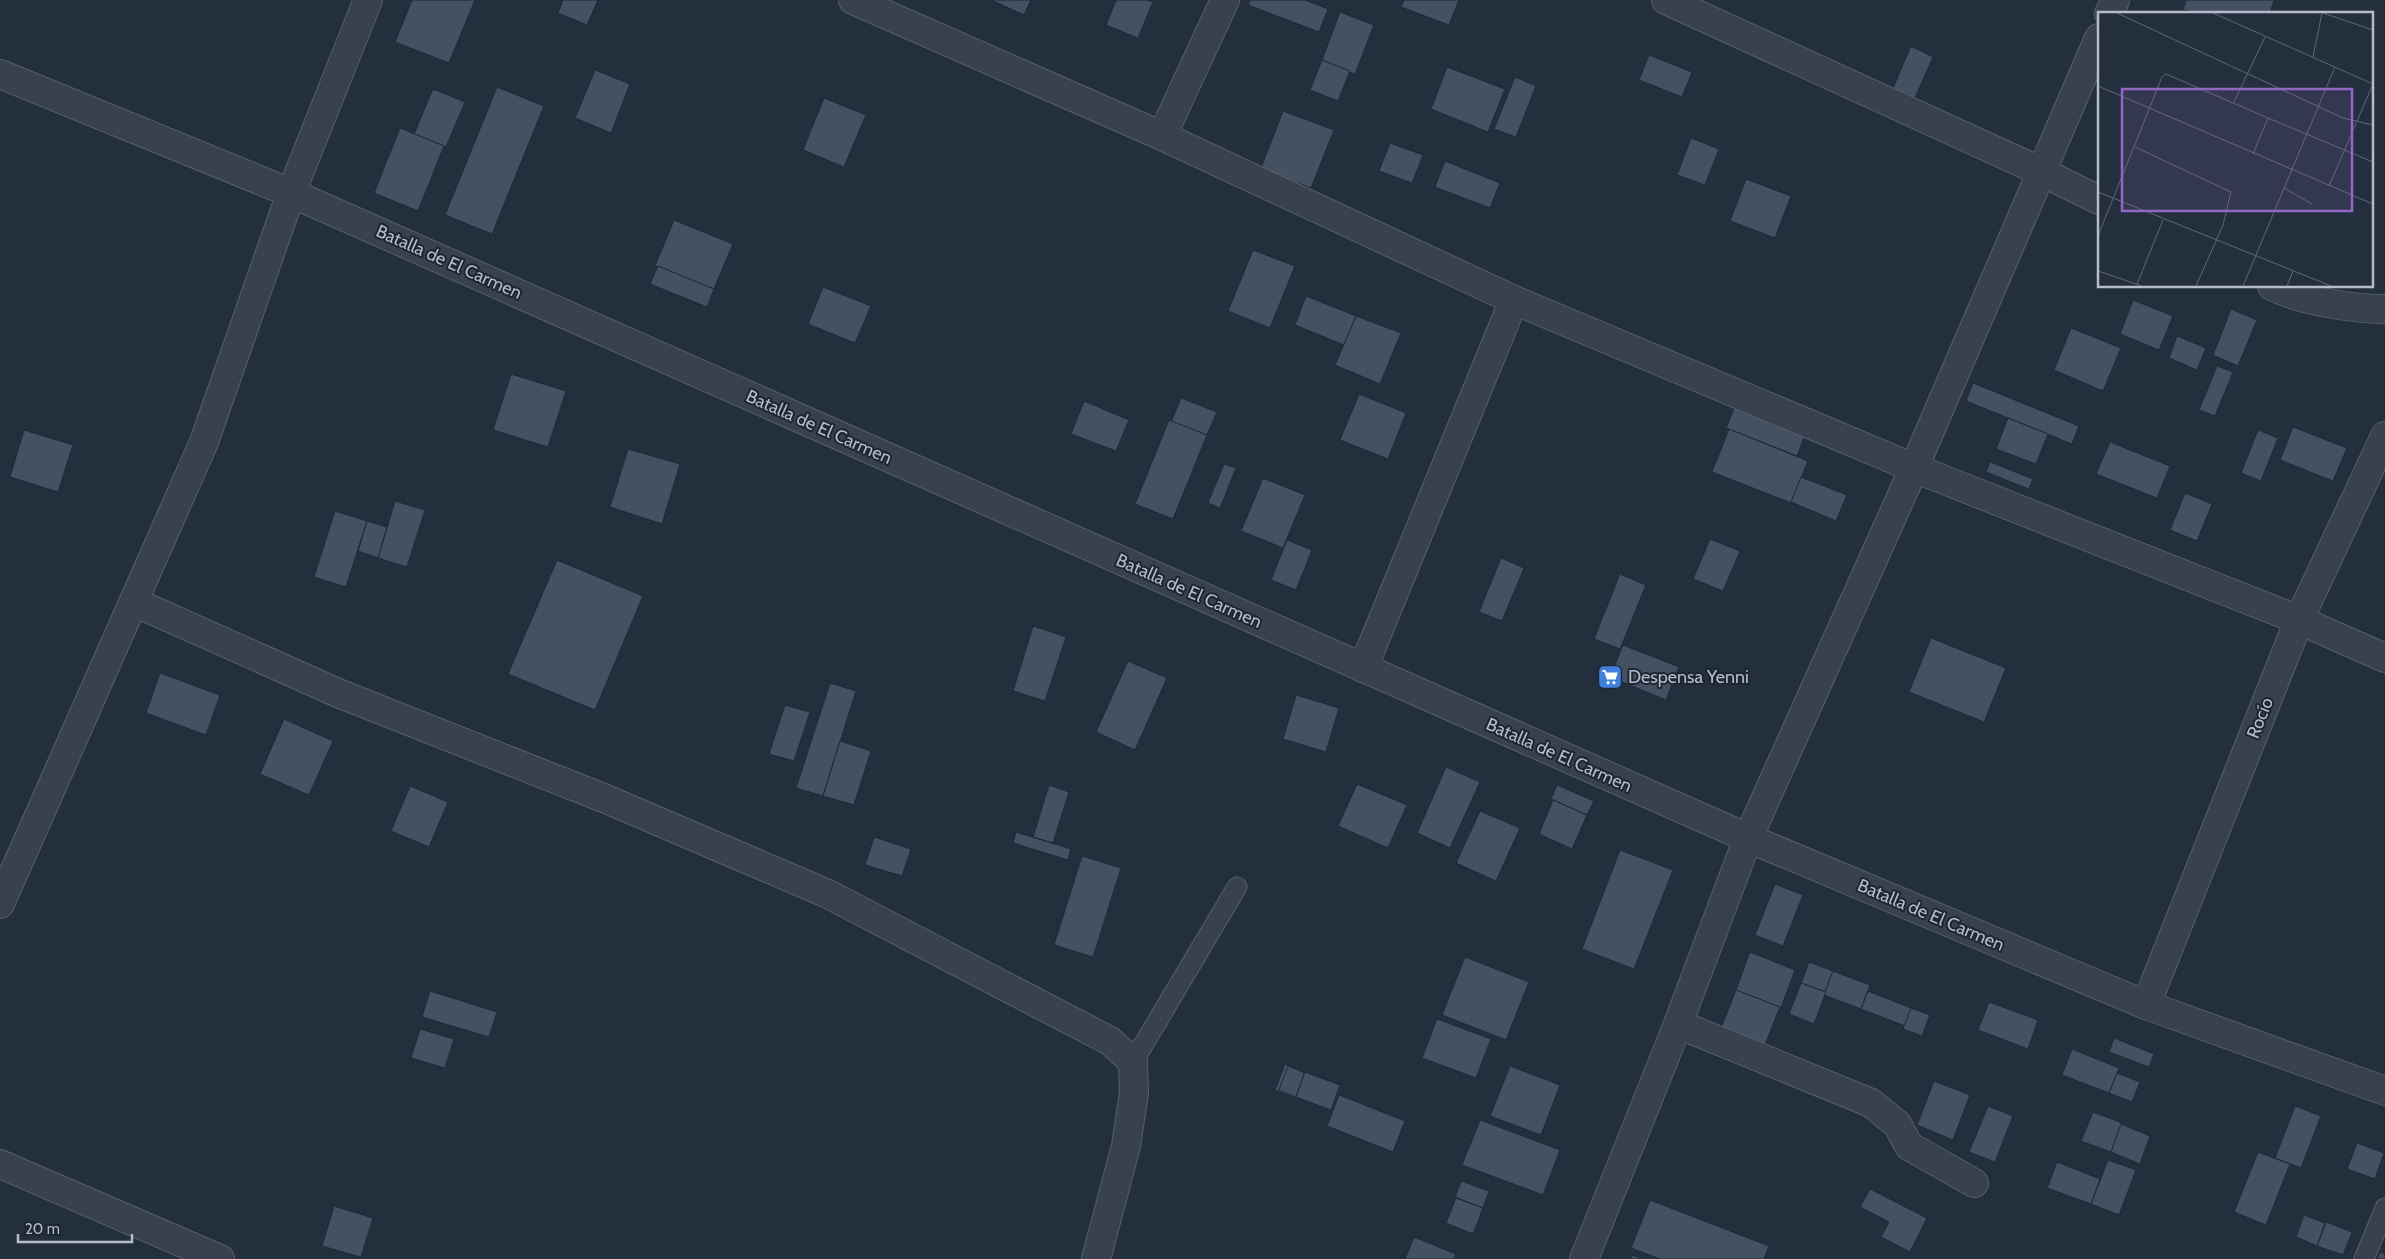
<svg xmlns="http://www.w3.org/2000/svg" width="2385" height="1259" font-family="Cabin,sans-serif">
<rect width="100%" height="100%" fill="#242f3e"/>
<g fill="#455162" stroke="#1f2835">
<path d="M412 0H475L449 63 395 42Z"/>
<path d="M563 0H598L587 25 558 13Z"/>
<path d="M991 0H1031L1024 15Z"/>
<path d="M1116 0H1147L1153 2 1138 38 1106 25Z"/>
<path d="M1250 0H1305L1328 9 1319 32 1248 5Z"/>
<path d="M1404 0H1459L1449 25 1401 7Z"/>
<path d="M2186 0H2274L2270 14H2197L2183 10Z"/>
<path d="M2183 10 2197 14H2182Z"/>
<path d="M1340 12 1374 25 1355 74 1322 60Z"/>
<path d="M1911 46 1933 57 1915 98 1893 88Z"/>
<path d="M1649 55 1692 72 1682 97 1639 80Z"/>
<path d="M1322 60 1350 71 1338 101 1310 90Z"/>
<path d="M1447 67 1505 89 1488 132 1431 109Z"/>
<path d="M595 70 630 84 611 133 575 118Z"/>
<path d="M1515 77 1536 86 1516 137 1494 129Z"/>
<path d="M497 87 544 106 492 234 445 215Z"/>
<path d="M433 89 465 102 446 147 414 134Z"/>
<path d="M824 98 866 115 844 167 803 150Z"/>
<path d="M1283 111 1334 130 1311 188 1261 168Z"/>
<path d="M400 128 444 146 418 211 374 193Z"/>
<path d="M1691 138 1719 149 1705 185 1677 175Z"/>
<path d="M1390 143 1423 155 1412 183 1379 171Z"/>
<path d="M1445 161 1500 183 1490 208 1435 187Z"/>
<path d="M1746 179 1791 196 1775 238 1730 221Z"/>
<path d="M674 220 733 244 714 289 655 266Z"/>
<path d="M1253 250 1295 266 1270 328 1228 311Z"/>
<path d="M658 266 714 289 707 307 650 284Z"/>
<path d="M823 287 871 306 855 343 808 324Z"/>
<path d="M1306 296 1356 316 1344 345 1295 325Z"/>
<path d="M2133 300 2173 316 2159 350 2120 334Z"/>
<path d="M2231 309 2257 320 2238 366 2213 355Z"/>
<path d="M1356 316 1401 333 1380 384 1335 365Z"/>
<path d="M2071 328 2121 348 2103 391 2054 370Z"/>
<path d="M2177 336 2206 348 2197 370 2169 358Z"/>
<path d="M2217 366 2233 372 2215 416 2199 410Z"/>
<path d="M511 374 566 391 548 447 493 430Z"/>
<path d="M1973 383 2079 426 2072 444 1966 401Z"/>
<path d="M1359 394 1406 413 1388 459 1340 440Z"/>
<path d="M1181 398 1217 412 1207 435 1171 422Z"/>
<path d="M1084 401 1129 420 1116 451 1071 434Z"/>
<path d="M1735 406 1805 435 1797 456 1726 428Z"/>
<path d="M2008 418 2048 434 2036 464 1996 449Z"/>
<path d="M1169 420 1207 435 1173 519 1135 504Z"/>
<path d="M2293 427 2347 448 2333 481 2280 460Z"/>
<path d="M1729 429 1808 461 1791 503 1712 472Z"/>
<path d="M24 430 73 445 58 492 10 477Z"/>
<path d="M2258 430 2278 438 2261 481 2241 473Z"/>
<path d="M2110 442 2170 466 2157 498 2096 474Z"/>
<path d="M628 449 680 464 662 524 610 507Z"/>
<path d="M1990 462 2033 479 2029 489 1986 472Z"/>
<path d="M1224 464 1236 468 1220 508 1208 503Z"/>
<path d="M1801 477 1847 495 1836 521 1791 502Z"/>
<path d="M1263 478 1305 495 1283 548 1241 531Z"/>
<path d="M2185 493 2212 504 2197 541 2170 530Z"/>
<path d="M395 501 425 510 407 567 378 558Z"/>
<path d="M335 511 367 521 346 587 314 577Z"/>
<path d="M367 521 387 527 378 558 358 551Z"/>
<path d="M1710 539 1740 551 1723 591 1693 579Z"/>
<path d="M1287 540 1312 550 1296 590 1271 580Z"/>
<path d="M1501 558 1524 568 1502 621 1479 612Z"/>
<path d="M557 560 643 596 595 710 508 674Z"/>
<path d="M1620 574 1646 585 1620 649 1594 639Z"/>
<path d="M1033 626 1066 637 1045 701 1013 691Z"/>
<path d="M1931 638 2006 668 1984 722 1909 692Z"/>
<path d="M1623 645 1679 667 1666 700 1610 677Z"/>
<path d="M1128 661 1167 678 1135 750 1096 732Z"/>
<path d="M160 673 220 695 206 735 146 713Z"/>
<path d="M830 683 856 691 823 796 796 788Z"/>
<path d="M1296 695 1339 708 1326 752 1283 739Z"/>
<path d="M785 705 810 712 794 761 769 754Z"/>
<path d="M284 719 333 741 309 795 260 774Z"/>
<path d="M840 741 871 751 854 805 823 796Z"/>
<path d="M1446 767 1480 782 1450 848 1417 833Z"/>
<path d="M1357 784 1407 805 1388 848 1338 826Z"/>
<path d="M1049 785 1069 792 1053 843 1033 837Z"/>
<path d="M1557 785 1594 801 1587 815 1551 799Z"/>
<path d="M410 786 448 802 429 847 391 831Z"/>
<path d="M1553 800 1587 815 1572 849 1539 834Z"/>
<path d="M1480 811 1520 828 1496 881 1456 863Z"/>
<path d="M1016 832 1071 849 1068 860 1013 843Z"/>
<path d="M874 837 911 849 902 876 865 865Z"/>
<path d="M1620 850 1673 870 1634 969 1582 949Z"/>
<path d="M1082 856 1121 868 1093 957 1054 945Z"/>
<path d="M1775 884 1803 895 1783 946 1755 935Z"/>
<path d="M1750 952 1795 970 1781 1008 1736 990Z"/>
<path d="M1465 957 1529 982 1506 1040 1442 1015Z"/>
<path d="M1809 962 1833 971 1825 992 1801 983Z"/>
<path d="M1833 971 1870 985 1861 1009 1824 995Z"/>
<path d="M1801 983 1826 992 1814 1024 1789 1014Z"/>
<path d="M1736 990 1780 1007 1765 1045 1721 1028Z"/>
<path d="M430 991 497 1012 489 1037 422 1017Z"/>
<path d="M1868 991 1911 1008 1905 1026 1861 1009Z"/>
<path d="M1989 1002 2038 1020 2028 1049 1978 1030Z"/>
<path d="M1911 1008 1930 1015 1922 1036 1903 1029Z"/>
<path d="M1437 1019 1491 1039 1476 1078 1422 1058Z"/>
<path d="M420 1029 454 1039 445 1068 411 1058Z"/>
<path d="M2114 1038 2154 1054 2149 1067 2109 1052Z"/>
<path d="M2072 1049 2119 1068 2109 1093 2062 1075Z"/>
<path d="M1285 1064 1305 1072 1295 1098 1275 1090Z"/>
<path d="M1288 1066 1305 1073 1296 1097 1279 1090Z"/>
<path d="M1510 1066 1560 1085 1541 1135 1490 1116Z"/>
<path d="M1305 1072 1340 1085 1331 1110 1296 1097Z"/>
<path d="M1305 1072 1340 1085 1331 1110 1296 1097Z"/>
<path d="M2117 1073 2140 1082 2132 1102 2109 1093Z"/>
<path d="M1934 1081 1970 1095 1953 1140 1917 1125Z"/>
<path d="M1339 1095 1405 1121 1393 1152 1327 1126Z"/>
<path d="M1988 1106 2013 1116 1995 1162 1969 1152Z"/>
<path d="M2295 1106 2321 1116 2301 1168 2275 1158Z"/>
<path d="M2093 1112 2122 1123 2111 1152 2081 1141Z"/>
<path d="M1480 1120 1560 1150 1543 1195 1462 1165Z"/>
<path d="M2121 1124 2150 1136 2140 1164 2111 1152Z"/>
<path d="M2357 1143 2384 1153 2375 1179 2347 1169Z"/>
<path d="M2258 1152 2290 1164 2266 1225 2234 1212Z"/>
<path d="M2108 1160 2136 1170 2119 1215 2091 1204Z"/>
<path d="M2057 1162 2100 1179 2091 1204 2047 1188Z"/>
<path d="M1461 1181 1489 1191 1483 1208 1455 1197Z"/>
<path d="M1870 1189 1927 1218 1910 1252 1881 1237 1889 1222 1860 1207Z"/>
<path d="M1456 1198 1483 1208 1473 1234 1446 1223Z"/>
<path d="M1650 1200 1769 1246 1764 1259H1660L1631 1248Z"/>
<path d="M334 1206 373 1218 361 1257 322 1246Z"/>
<path d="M2304 1215 2325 1223 2317 1246 2296 1237Z"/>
<path d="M2326 1222 2352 1232 2343 1255 2317 1246Z"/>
<path d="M1414 1237 1456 1254 1454 1259H1405Z"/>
<path d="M2380 1252 2385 1254V1259H2377Z"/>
<path d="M1632 1255 1643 1259H1631Z"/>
</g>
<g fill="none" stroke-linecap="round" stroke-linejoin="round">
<defs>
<g id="service">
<path d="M1133 1062 1237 887"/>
<path d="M2364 1259 2385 1208"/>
</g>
<g id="minor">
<path d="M853 0 1162 136 1514 300 1363 668"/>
<path d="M1666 0 2042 172 2099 200"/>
<path d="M2109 14 2115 0"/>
<path d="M0 74 291 193 1748 838 2146 1005 2385 1091"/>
<path d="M1162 136 1225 0"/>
<path d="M2272 286C2301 301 2353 309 2385 309"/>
<path d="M1514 300 1914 468 2299 620 2385 658"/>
<path d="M134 602 338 693 606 799 828 894 1110 1041 1133 1062 1134 1093 1126 1146 1096 1259"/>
<path d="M0 904 204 442 291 193 368 0"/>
<path d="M2146 1005 2299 620 2385 436"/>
<path d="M1678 1024 1871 1103 1897 1124 1909 1146 1974 1183"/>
<path d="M0 1164 220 1259"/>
<path d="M1584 1259 1678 1024 1748 838 1914 468 2099 38"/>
</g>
</defs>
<use href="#service" stroke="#565f6c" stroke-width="21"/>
<use href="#minor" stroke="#565f6c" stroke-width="30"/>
<use href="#service" stroke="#38414e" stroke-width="19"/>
<use href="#minor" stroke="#38414e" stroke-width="28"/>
</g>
<defs>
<symbol id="supermarket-square" viewBox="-11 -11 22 22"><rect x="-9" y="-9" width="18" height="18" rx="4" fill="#3f7fe0" stroke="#1d2633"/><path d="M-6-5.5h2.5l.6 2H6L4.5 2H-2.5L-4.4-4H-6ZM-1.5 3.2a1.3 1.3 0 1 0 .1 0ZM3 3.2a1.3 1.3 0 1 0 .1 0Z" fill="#fff"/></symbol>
</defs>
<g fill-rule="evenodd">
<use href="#supermarket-square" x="1596" y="663" width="28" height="28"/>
</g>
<g text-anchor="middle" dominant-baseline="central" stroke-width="4" stroke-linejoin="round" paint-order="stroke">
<g font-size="18" fill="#b4bcc9" stroke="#1d2633">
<text transform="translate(449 262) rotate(24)">Batalla de El Carmen</text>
<text transform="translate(819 427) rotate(24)">Batalla de El Carmen</text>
<text transform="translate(1189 591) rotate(24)">Batalla de El Carmen</text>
<text transform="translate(2260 718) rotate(-68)">Rocío</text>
<text transform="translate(1559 755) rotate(24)">Batalla de El Carmen</text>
<text transform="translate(1931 915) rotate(23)">Batalla de El Carmen</text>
</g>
<g font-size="18" fill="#b4bcc9" stroke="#1d2633" text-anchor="start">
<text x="1628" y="677">Despensa Yenni</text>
</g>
</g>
<g transform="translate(2098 12)">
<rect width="275" height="275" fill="#242f3e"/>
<path fill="none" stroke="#5e6776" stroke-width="1" d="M19 1 245 106 275 113M115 1 275 72M225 1 275 18M215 45 224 1M0 74 275 192M136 90 167 25M170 106 275 150M37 135 133 180 125 213 98 274M231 174 275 72M186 176 214 192M0 180 233 274M0 224 64 65 68 62 170 106 155 142M0 259 44 274M39 272 65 208M145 274 237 55M189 274 195 259"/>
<path fill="#9266c3" fill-opacity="0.15" stroke="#9266c3" stroke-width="2.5" d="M24 77H254V199H24Z"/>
<rect width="275" height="275" fill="none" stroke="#b4bcc9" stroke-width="2.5"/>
</g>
<path d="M18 1234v8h114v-8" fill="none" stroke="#b4bcc9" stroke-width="2.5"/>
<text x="25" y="1234" font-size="15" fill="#b4bcc9" stroke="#1d2633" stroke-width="4" paint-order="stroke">20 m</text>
</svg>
